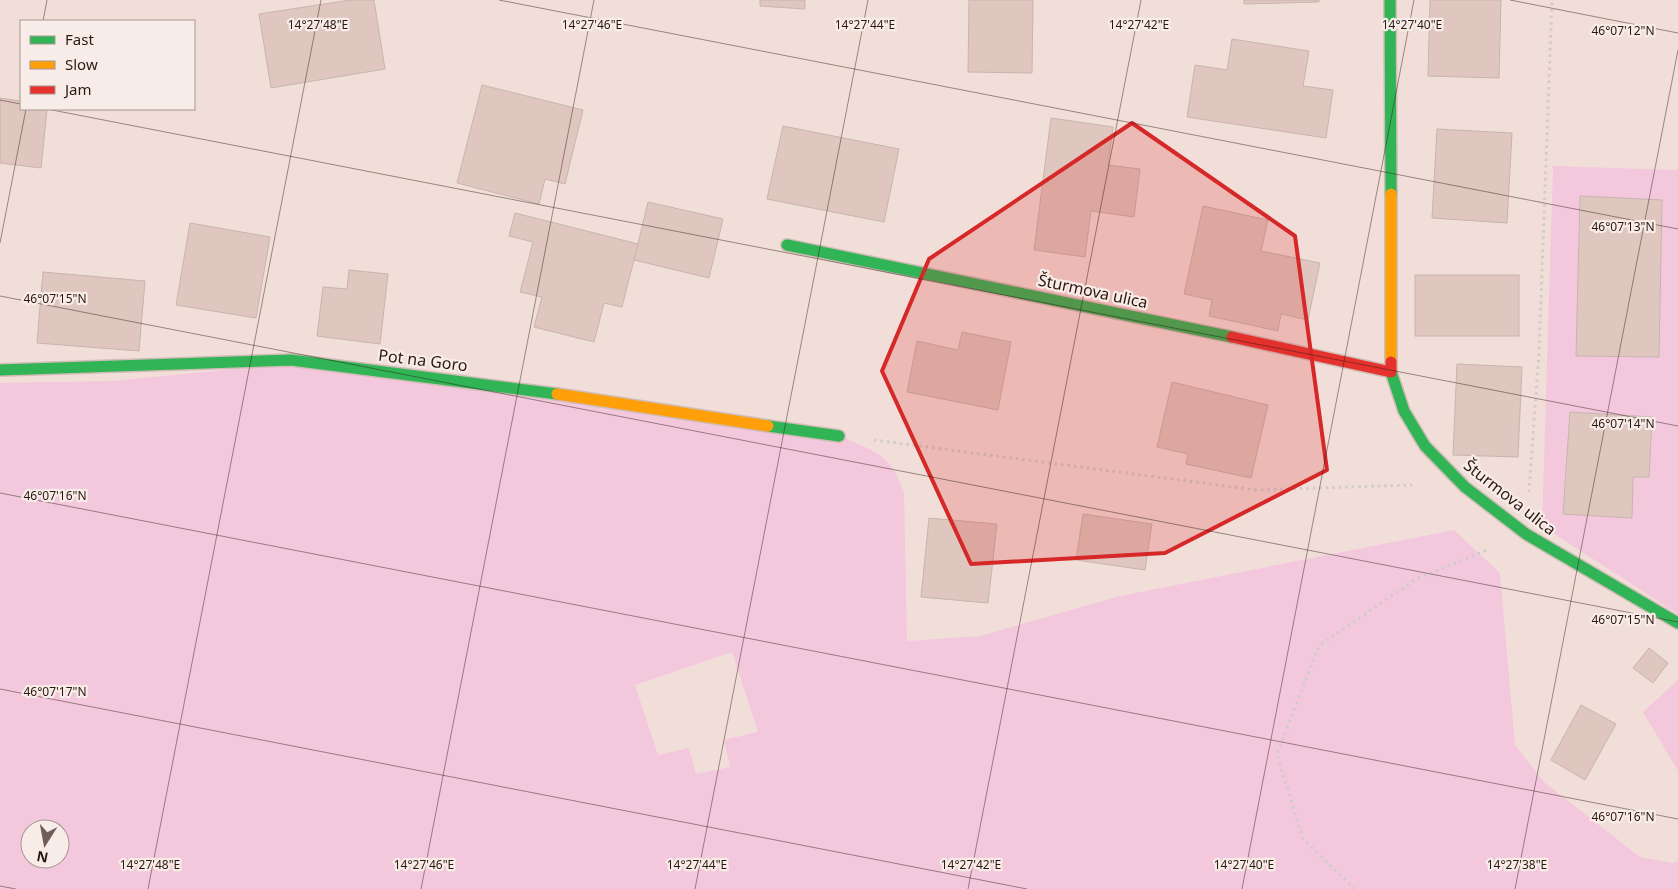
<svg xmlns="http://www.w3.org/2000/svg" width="1678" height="889" font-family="'Noto Sans',sans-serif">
<rect width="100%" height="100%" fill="#f2ded8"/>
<g fill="#f3c8dc" fill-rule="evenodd">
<path d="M1553 166 1678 170V614L1542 526Z"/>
<path d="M286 364 847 439C881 454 891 456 904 493L907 641 980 636 1120 596 1454 530 1500 573 1515 745 1544 782 1640 857 1673 863 1678 861V889H0V383L112 381ZM732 652 758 732 724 740 730 767 696 774 689 748 658 755 635 685ZM30 829H60V859H30Z"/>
<path d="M1678 680V771L1643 712Z"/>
</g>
<g fill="#dfc7bf" stroke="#c8b4ae">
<path d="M350 0H374L385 69 271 88 259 14Z"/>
<path d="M760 0H805V9L760 6Z"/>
<path d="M969 0H1033L1032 73 968 72Z"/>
<path d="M1244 0H1319V2L1244 4Z"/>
<path d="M1430 0H1501L1499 78 1428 76Z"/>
<path d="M1232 39 1309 51 1303 86 1333 90 1326 138 1187 117 1195 65 1227 70Z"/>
<path d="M482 85 583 110 565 184 545 179 539 204 457 183Z"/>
<path d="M0 98 21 101V109H47L41 168 0 163Z"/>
<path d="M1051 118 1113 127 1108 165 1140 169 1134 217 1091 211 1085 257 1034 250Z"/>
<path d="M783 126 899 149 884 222 767 199Z"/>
<path d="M1437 129 1512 133 1507 223 1432 218Z"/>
<path d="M1580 196 1662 200 1659 357 1576 356Z"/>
<path d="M648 202 723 219 709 278 634 260Z"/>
<path d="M1203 206 1268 220 1261 251 1320 263 1308 320 1281 314 1278 331 1209 316 1212 300 1184 294Z"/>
<path d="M515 213 638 244 622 307 604 303 594 342 534 327 542 297 520 292 533 242 509 236Z"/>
<path d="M190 223 270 237 256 318 176 305Z"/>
<path d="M349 270 388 274 380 344 317 336 323 287 347 289Z"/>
<path d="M43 272 145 281 139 351 37 343Z"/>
<rect x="1415" y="275" width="104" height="61"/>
<path d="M962 332 1011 342 998 410 907 392 917 341 958 350Z"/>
<path d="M1457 364 1522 367 1518 457 1453 455Z"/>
<path d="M1172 382 1268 405 1251 478 1186 464 1188 454 1157 447Z"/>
<path d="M1570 412 1652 417 1649 477H1633L1632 518 1563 514Z"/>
<path d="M1083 514 1152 524 1145 570 1076 560Z"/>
<path d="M929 518 997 524 988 603 921 597Z"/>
<path d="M1649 648 1668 663 1653 683 1633 668Z"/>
<path d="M1581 705 1616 724 1585 780 1551 760Z"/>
</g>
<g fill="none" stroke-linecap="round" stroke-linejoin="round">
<defs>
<g id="fast">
<path d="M1390 0 1391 194"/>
<path d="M787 245 1232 337"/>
<path d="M0 370 291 360 557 394"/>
<path d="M1391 372 1404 411 1425 446 1465 487 1526 534 1678 623"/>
<path d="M768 426 839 436"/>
</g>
<g id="slow">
<path d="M1391 194V362"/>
<path d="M557 394 768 426"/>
</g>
<path id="jam" d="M1232 337 1391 372V362"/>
</defs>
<use href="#fast" stroke="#d0bcb6" stroke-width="14"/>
<use href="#slow" stroke="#d0bcb6" stroke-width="14"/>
<use href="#jam" stroke="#d0bcb6" stroke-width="14"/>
<g stroke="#d1cbca" stroke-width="3" stroke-dasharray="2.5 4" stroke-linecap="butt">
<path d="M874 440 1256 490 1412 485"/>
<path d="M1529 492 1539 352 1552 0"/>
<path d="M1355 889 1303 839 1277 754 1319 646 1416 579 1487 550"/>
</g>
<use href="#fast" stroke="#30b455" stroke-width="11"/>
<use href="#slow" stroke="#ff9f0a" stroke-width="11"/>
<use href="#jam" stroke="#e5322d" stroke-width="11"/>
</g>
<path fill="#d62828" fill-opacity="0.2" stroke="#d62828" stroke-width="4" stroke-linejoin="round" d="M1132 123 1295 236 1327 470 1165 553 971 564 882 371 929 259Z"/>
<path fill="none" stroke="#2c1811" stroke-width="1" stroke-opacity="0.45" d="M499 0 1678 229M1510 0 1678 33M43 21 47 0M0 100 21 104M47 109 1678 426M0 243 26 109M0 296 1678 622M0 493 1678 819M0 689 1027 889M0 886 16 889M148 889 321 0M421 889 594 0M695 889 868 0M968 889 1141 0M1242 889 1414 0M1515 889 1678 50"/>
<g text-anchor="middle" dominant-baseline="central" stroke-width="4.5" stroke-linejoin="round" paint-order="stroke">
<g font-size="16" fill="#2c1811" stroke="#f8ece8">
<text transform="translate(1093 291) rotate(12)">Šturmova ulica</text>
<text transform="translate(423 360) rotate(7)">Pot na Goro</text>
<text transform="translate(1510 497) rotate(38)">Šturmova ulica</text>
</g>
</g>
<g font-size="12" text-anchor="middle" fill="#2c1811" stroke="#f8ece8" stroke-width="4.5" stroke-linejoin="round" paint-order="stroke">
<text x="318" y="29">14°27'48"E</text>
<text x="592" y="29">14°27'46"E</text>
<text x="865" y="29">14°27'44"E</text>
<text x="1139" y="29">14°27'42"E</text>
<text x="1412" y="29">14°27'40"E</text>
<text x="1623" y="35">46°07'12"N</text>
<text x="1623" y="231">46°07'13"N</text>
<text x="55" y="303">46°07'15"N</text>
<text x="1623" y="428">46°07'14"N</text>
<text x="55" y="500">46°07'16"N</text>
<text x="1623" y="624">46°07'15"N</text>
<text x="55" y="696">46°07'17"N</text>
<text x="1623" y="821">46°07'16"N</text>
<text x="150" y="869">14°27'48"E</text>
<text x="424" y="869">14°27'46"E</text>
<text x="697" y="869">14°27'44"E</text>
<text x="971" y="869">14°27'42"E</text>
<text x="1244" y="869">14°27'40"E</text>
<text x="1517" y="869">14°27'38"E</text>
</g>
<rect x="20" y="20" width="175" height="90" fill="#f8ece8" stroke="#a69792"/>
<rect x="30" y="36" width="25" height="8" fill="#30b455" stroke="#a69792"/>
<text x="65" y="45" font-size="15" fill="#2c1811">Fast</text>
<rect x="30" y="61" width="25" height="8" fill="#ff9f0a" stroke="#a69792"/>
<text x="65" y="70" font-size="15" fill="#2c1811">Slow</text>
<rect x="30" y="86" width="25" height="8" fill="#e5322d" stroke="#a69792"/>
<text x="65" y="95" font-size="15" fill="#2c1811">Jam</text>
<g transform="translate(45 844) rotate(191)"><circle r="24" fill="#f8ece8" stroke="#a69792"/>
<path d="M0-4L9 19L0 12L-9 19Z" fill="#715d57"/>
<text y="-8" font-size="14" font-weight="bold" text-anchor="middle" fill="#2c1811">N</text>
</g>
</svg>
